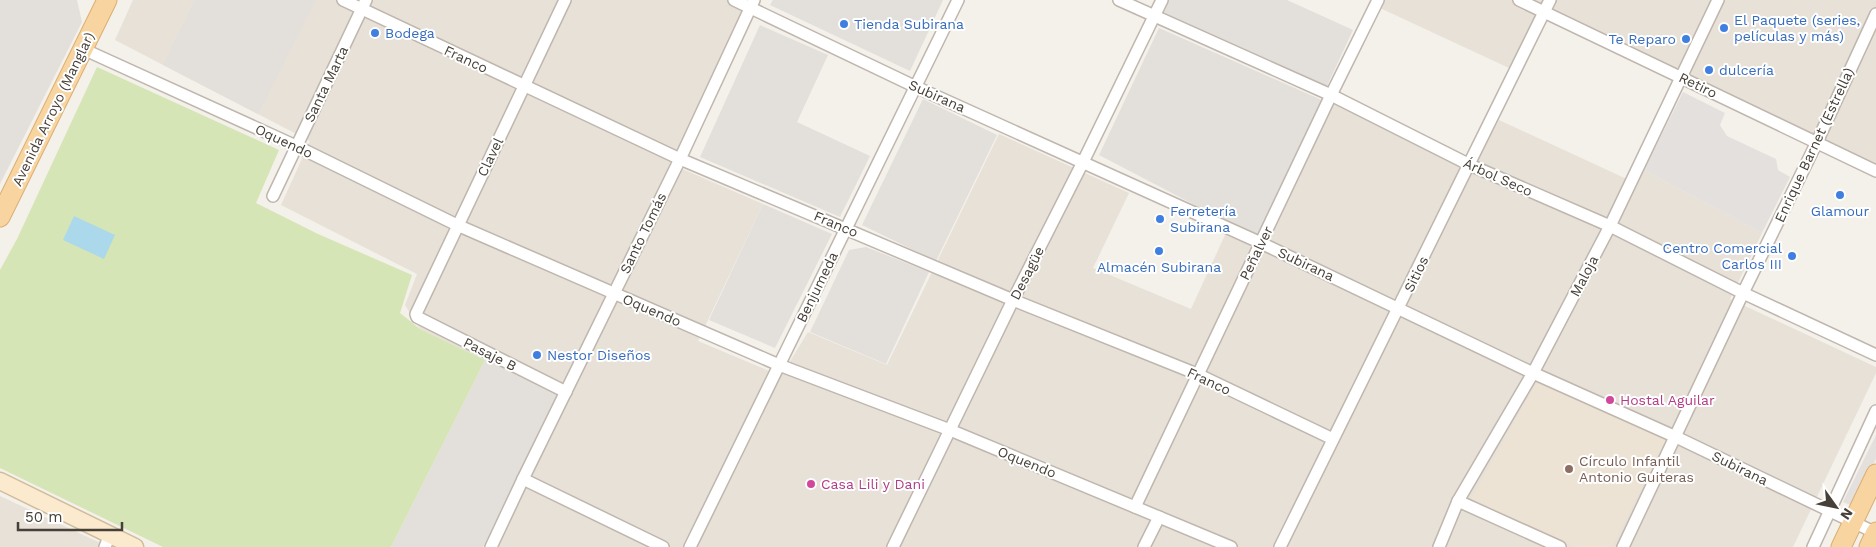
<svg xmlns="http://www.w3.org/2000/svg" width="1876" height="547" font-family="'Work Sans',sans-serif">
<rect width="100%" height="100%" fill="#f4f0ea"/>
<g fill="#e7e1d8">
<path d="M133 0H754L671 164 763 204 698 341 781 376 808 332 887 365 999 134 1129 193 1093 268 1191 309 1225 235 1261 250 1333 100 1472 167 1499 120 1631 181 1644 170 1762 233 1730 299 1876 367V373L1793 547H488L567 394 483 359 420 329 405 305 417 274 281 205 310 141 115 40Z"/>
<path d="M1383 0H1876V163L1541 7 1509 68 1380 8Z"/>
<path d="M0 496 109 547H0Z"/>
</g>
<g fill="#e3dfdb">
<path d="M0 0H77L82 22 0 184Z"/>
<path d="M195 0H316L258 114 163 65Z"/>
<path d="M773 0H943L910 71 770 5Z"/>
<path d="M1168 0H1287L1353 30 1326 88 1162 13Z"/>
<path d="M760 25 828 55 797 122 870 156 840 217 700 157Z"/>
<path d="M1159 28 1324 101 1258 238 1099 155Z"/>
<path d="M923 99 997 135 936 261 862 225Z"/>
<path d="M763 204 832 234 775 348 709 320Z"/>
<path d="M866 247 929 272 886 364 810 332 849 250Z"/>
<path d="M485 360 559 392 483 547H391Z"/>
</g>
<path fill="#ece3d5" d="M1537 382 1666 439 1612 547H1574L1471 499Z"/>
<path fill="#d5e5b6" d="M97 67 279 150 256 203 318 234 412 275 400 313 420 329 485 360 391 547H163L0 468V270L17 239Z"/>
<g fill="#e3e0de">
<path d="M1683 92 1725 113 1720 125 1727 136 1776 159 1778 170 1790 177 1762 233 1644 170Z"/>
<path d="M1876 435V459L1853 506 1843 502Z"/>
</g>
<path fill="#abd9eb" d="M74 216 115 235 104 259 63 240Z"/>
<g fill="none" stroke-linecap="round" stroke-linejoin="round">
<defs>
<g id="street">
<path d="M343 0 680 159 1013 300 1197 374 1333 439"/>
<path d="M565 0 416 314 417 317 566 392"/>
<path d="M734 0 916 87 1261 243 1533 373 1676 437 1876 533"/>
<path d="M1119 0 1331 95 1470 165 1610 226 1743 293 1876 355"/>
<path d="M1519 0 1876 171"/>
<path d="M83 49 296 146 457 225 779 365 950 430 1231 547"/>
<path d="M273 196 366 0"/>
<path d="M523 479 663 547"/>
<path d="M1458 501 1560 547"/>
<path d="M1135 507 1331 95 1378 0"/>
<path d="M105 547 110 534"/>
<path d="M491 547 523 479 680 159 754 0"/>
<path d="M690 547 958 0"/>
<path d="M893 547 1013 300 1083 162 1162 0"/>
<path d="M1144 547 1159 517"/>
<path d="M1280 547 1550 0"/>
<path d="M1439 547 1458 501 1533 373 1610 226 1718 0"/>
<path d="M1623 547 1743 293 1817 142 1876 14"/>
<path d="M1813 547 1876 411"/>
</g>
<path id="secondary" d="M0 481 135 547"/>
<g id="primary">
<path d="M0 217 107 0"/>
<path d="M1841 547 1876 474"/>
<path d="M1869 547 1876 532"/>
</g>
</defs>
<use href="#street" stroke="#bfb6ad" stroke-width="14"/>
<use href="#secondary" stroke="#d0bc9d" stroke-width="19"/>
<use href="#primary" stroke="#dbaf70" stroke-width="21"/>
<use href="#street" stroke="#fff" stroke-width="11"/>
<use href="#secondary" stroke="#fbeacd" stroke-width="16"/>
<use href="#primary" stroke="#f7d4a0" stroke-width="19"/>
</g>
<g fill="#3f7fe0" stroke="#fff" stroke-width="2">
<circle cx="844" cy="24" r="5"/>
<circle cx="1724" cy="28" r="5"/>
<circle cx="375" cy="33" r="5"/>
<circle cx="1686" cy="39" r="5"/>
<circle cx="1709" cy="70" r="5"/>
<circle cx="1840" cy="195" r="5"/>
<circle cx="1160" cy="219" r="5"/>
<circle cx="1159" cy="251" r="5"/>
<circle cx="1792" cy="256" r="5"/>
<circle cx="537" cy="355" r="5"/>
</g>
<g fill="#d1479c" stroke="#fff" stroke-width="2">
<circle cx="1610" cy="400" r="5"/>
<circle cx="811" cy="484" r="5"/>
</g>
<circle fill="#8d6e63" stroke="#fff" stroke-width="2" cx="1569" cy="469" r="5"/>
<g text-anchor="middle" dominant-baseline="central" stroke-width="4" stroke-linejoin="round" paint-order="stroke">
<g font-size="14" fill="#366cbe" stroke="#fff" text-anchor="start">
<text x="1734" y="20">El Paquete (series,<tspan x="1734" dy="16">películas y más)</tspan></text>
<text x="854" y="24">Tienda Subirana</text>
<text x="385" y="33">Bodega</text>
<text x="1676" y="39" text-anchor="end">Te Reparo</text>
<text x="1719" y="70">dulcería</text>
<text x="1170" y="211">Ferretería<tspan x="1170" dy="16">Subirana</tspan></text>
<text x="1840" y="211" text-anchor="middle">Glamour</text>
<text x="1782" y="248" text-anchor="end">Centro Comercial<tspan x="1782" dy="16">Carlos III</tspan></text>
<text x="1159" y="267" text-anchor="middle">Almacén Subirana</text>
<text x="547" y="355">Nestor Diseños</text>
</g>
<g font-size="14" fill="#474038" stroke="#fff">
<text transform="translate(466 59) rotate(25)">Franco</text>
<text transform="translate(326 84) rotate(-64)">Santa Marta</text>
<text transform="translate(1698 85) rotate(26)">Retiro</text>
<text transform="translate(937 96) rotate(24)">Subirana</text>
<text transform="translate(53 109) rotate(-64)">Avenida Arroyo (Manglar)</text>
<text transform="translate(284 141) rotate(25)">Oquendo</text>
<text transform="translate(1814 145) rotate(-65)">Enrique Barnet (Estrella)</text>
<text transform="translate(490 157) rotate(-64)">Clavel</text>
<text transform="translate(1498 177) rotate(24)">Árbol Seco</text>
<text transform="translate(836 224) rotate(23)">Franco</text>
<text transform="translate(643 233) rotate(-64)">Santo Tomás</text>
<text transform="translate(1256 253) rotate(-64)">Peñalver</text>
<text transform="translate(1306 264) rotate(25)">Subirana</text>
<text transform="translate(1027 273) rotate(-63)">Desagüe</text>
<text transform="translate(1416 274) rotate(-64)">Sitios</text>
<text transform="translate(1584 276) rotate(-62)">Maloja</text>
<text transform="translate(817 287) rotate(-64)">Benjumeda</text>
<text transform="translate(652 310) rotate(23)">Oquendo</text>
<text transform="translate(490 354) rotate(27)">Pasaje B</text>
<text transform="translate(1209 381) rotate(25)">Franco</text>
<text transform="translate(1027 462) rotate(22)">Oquendo</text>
<text transform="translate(1740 468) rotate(26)">Subirana</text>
</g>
<g font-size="14" fill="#b23c85" stroke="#fff" text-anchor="start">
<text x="1620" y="400">Hostal Aguilar</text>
<text x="821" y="484">Casa Lili y Dani</text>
</g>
<g font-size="14" fill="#785e54" stroke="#fff" text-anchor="start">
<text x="1579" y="461">Círculo Infantil<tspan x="1579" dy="16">Antonio Guiteras</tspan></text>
</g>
</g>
<g transform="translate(1836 507) rotate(123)" stroke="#ffffff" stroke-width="4" paint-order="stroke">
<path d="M0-4L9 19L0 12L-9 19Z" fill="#474038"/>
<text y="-8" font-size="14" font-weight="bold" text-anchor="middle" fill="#474038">N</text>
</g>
<path d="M18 522v8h104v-8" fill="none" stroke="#474038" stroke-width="2.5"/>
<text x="25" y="522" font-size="15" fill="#474038" stroke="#ffffff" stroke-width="4" paint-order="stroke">50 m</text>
</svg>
